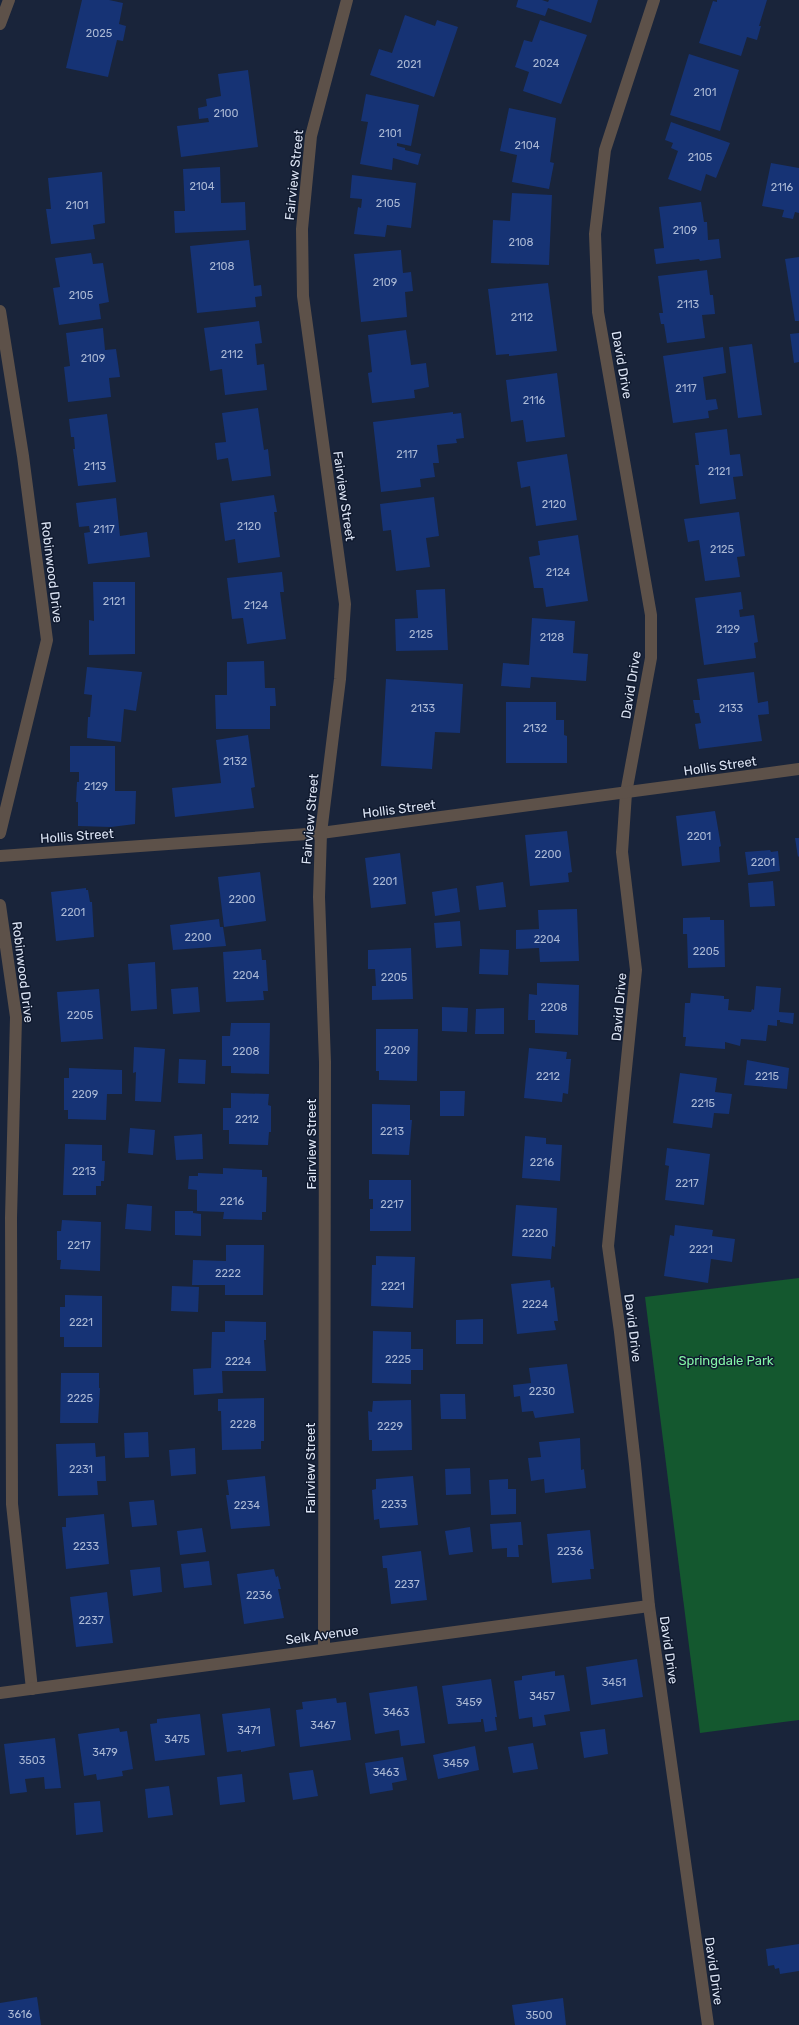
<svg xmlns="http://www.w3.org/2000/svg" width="799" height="2025" font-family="Rubik,sans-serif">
<rect width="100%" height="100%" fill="#19243a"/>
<path fill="#14582f" d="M799 1278V1720L700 1733 645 1297Z"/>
<g fill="#163375">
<path d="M82 0H109L123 3 119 24 126 26 123 41 117 40 108 77 66 68Z"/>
<path d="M518 0H542L548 2 549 0H598L591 23 548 8 545 16 516 7Z"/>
<path d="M717 0H767L759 26H761L757 40 747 37 741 56 699 43 713 1 717 2Z"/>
<path d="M405 15 435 26 437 20 458 27 434 97 370 75 379 49 392 53Z"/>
<path d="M540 20 587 35 561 104 523 91 529 72 515 67 524 40 532 42Z"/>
<path d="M689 54 739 70 720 131 670 115Z"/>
<path d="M248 70 258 147 181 157 177 126 209 122 208 118 199 119 198 108 207 106 206 99 221 96 218 74Z"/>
<path d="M366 94 419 105 411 146 397 143V146L405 148V150L421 154 418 165 393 158 392 170 360 164 368 122 361 121Z"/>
<path d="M509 108 556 118 550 162 554 163 549 189 512 182 517 155 500 151Z"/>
<path d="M671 122 730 143 716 178 706 174 701 191 668 179 678 151 671 148 673 143 665 140Z"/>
<path d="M771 163 799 168V213L795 212 793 219 782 217 784 210 762 206Z"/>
<path d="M220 167 221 203 245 202 246 230 175 233 174 211H185L183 169Z"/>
<path d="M102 172 105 223 93 225 95 239 51 244 46 209H51L48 178Z"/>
<path d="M352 175 416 183 411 228 387 225 385 237 354 234 358 207 361 208 362 199 350 198Z"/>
<path d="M512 193 552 195 549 265 491 263 493 220 510 221Z"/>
<path d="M701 202 704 222H707L708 240 719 239 721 258 700 261 699 259 656 264 654 249 664 248 659 207Z"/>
<path d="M249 240 254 286 261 285 262 296 255 297 256 307 197 313 190 246Z"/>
<path d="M401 250 403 273 411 272 413 291 405 292 407 317 361 322 354 254Z"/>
<path d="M91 253 93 264 103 263 109 302 99 304 101 319 59 325 53 288 60 287 55 258Z"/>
<path d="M799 257V321H795L785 259Z"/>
<path d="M707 270 710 295H713L715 314 702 315 705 338 667 343 664 324H661L659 313H663L658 276Z"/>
<path d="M548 283 557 351 509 356V354L496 355 488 289Z"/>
<path d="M259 321 262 343 255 344 257 365 264 364 267 390 225 395 222 369 210 371 204 328Z"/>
<path d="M103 328 105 350 116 349 120 377 109 378 111 397 68 402 64 367 70 366 66 333Z"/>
<path d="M406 330 411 365 426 363 429 387 414 390 415 398 372 403 368 373 372 372 368 335Z"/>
<path d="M799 333V362L794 363 790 334Z"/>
<path d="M752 344 762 415 738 418 729 347Z"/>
<path d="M723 347 726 373 703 377 706 400 716 399 718 409 708 411 709 418 673 423 663 356Z"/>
<path d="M557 373 565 437 526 442 523 420 511 422 506 380Z"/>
<path d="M258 408 264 450 268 449 271 476 232 481 228 458 217 460 215 443 226 442 222 413Z"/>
<path d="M453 412V414L461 413 464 438 456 439 457 443 437 445 439 463H433L435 477 420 479 421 487 381 492 373 422Z"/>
<path d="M107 414 116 482 78 486 73 449H75L74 437H71L69 419Z"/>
<path d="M727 429 730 455 740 454 743 476 733 477 736 499 700 504 695 465H699L695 433Z"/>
<path d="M567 454 577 520 536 526 530 486 521 488 517 462Z"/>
<path d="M274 495 277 512H274L280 557 238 563 235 539 225 541 220 503Z"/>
<path d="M434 497 439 536 426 538 430 567 396 571 391 530 383 531 380 504Z"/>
<path d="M116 498 120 536 147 532 150 557 88 564 84 533 90 532 89 526 79 527 76 503Z"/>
<path d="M739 512 745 556 737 557 740 577 705 581 699 540 688 542 684 519Z"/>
<path d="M578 535 588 601 546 607 543 588H534L529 557 540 555 538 541Z"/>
<path d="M282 572 284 592H280L286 639 247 644 243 618 232 619 227 578Z"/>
<path d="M93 582H135V654L89 655V620L94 621Z"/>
<path d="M445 589 448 650 396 651 395 619 418 618 416 590Z"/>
<path d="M741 592 743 609 739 610 740 617 754 615 758 642 754 643 756 658 704 665 695 598Z"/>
<path d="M532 618 575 621 573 653 588 654 586 681 531 677 530 688 501 686 503 663 529 665Z"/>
<path d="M264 661 265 688H275L276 706H270V729H216L215 695H227V662Z"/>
<path d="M87 667 142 672 136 711 124 709 121 742 87 738 88 717H90L92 695 84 694Z"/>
<path d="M754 672 758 703 768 701 769 714 758 715 762 741 699 749 695 724 701 723 699 713H695L693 700H700L697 679Z"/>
<path d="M386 679 463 684 460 733 435 732 432 769 381 766Z"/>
<path d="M506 702H556V720H564V735L567 736V763H506Z"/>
<path d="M248 735 255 787 251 788 254 808 175 817 172 788 221 783 216 740Z"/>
<path d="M70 746H115V791H136L135 824 111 827 78 826V802H76L77 782H79V772H70Z"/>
<path d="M715 811 721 846 719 847 720 862 682 866 676 816Z"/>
<path d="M567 831 572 872 568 873 569 882 530 886 525 835Z"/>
<path d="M795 838H799V856L798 857Z"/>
<path d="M770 850 771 852 778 851 780 871 748 875 745 852Z"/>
<path d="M400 853 406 904 371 908 365 858Z"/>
<path d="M260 872 266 921 224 927 218 877Z"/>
<path d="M773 881 775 906 750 907 748 883Z"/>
<path d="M503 882 506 907 479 910 476 886Z"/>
<path d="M86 888V890H88L90 902H92L94 937 56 941 51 892Z"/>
<path d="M457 888 460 912 435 916 432 892Z"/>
<path d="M577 909 579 961 540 962 539 948 516 949V930L539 929 538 910Z"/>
<path d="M710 917V920H724L725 967 688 968 687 934H683V918Z"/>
<path d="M219 919 220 927H223L226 946 173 950 170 925Z"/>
<path d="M460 921 462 946 436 948 434 923Z"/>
<path d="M411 948 413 999 372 1000V986H376L375 969H368V950Z"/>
<path d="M261 949 262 960H266L268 991H263L264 1000 226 1002 223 952Z"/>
<path d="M480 949 509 950 508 975 479 974Z"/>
<path d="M155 962 157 1009 131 1011 128 964Z"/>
<path d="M537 983 579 985 578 1035 535 1033V1020H528L529 994 537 995Z"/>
<path d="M756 986 781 988 779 1012 794 1013 793 1024 780 1022V1020H777V1026L768 1025 766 1041 741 1039 740 1046 725 1042V1049L685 1046 686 1037H683L685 1003H690L691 993 724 996V999H729L728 1010 751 1012 752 1009 754 1010Z"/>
<path d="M198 987 200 1012 173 1014 171 989Z"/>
<path d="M99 989 103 1039 61 1042 57 992Z"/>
<path d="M442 1007 468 1008 467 1032 442 1031Z"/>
<path d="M504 1008V1034H475L476 1009Z"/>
<path d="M231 1023H270L269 1074 231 1073V1066H222V1036H230Z"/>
<path d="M376 1029H418L417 1081 379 1080V1071H376Z"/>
<path d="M134 1047 165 1049 161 1102 135 1101 136 1072 133 1073Z"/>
<path d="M529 1048 567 1052 566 1059H571L568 1094 563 1093 562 1102 524 1098Z"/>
<path d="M179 1059 206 1060 205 1084 178 1083Z"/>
<path d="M747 1060 789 1068 787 1089 744 1085Z"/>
<path d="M69 1068 122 1070V1094H107L106 1120 68 1119V1110H64V1078H69Z"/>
<path d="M680 1073 717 1078 715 1092 732 1094 729 1114 714 1113 712 1128 673 1123Z"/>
<path d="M440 1091H465L464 1116H440Z"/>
<path d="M231 1093 269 1094 268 1105 271 1106V1132H269L268 1145 229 1144V1130H223V1108H231Z"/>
<path d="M372 1104 410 1105V1120H412L409 1155 372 1154Z"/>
<path d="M130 1128 155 1130 153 1155 128 1153Z"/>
<path d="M202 1134 203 1159 176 1160 174 1136Z"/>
<path d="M525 1136 546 1138V1144L562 1145 560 1181 522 1178Z"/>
<path d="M65 1144 102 1145V1161H105L104 1181H101V1186H96V1195H63Z"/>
<path d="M667 1148 710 1154 704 1205 665 1200 669 1166 665 1165Z"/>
<path d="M223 1168 262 1170V1177H267L266 1212H262V1220L223 1219 224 1212 197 1211V1190L188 1189 189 1176H198V1173L223 1174Z"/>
<path d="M369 1180H411V1231H370V1209H373V1199H369Z"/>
<path d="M127 1204 152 1206 151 1231 125 1229Z"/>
<path d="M516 1205 557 1208 555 1247 552 1246 551 1259 512 1256Z"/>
<path d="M175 1211H193V1213L201 1214V1236L175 1235Z"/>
<path d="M62 1220 101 1222 100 1271 60 1269 61 1260H57V1231H61Z"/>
<path d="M675 1225 713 1230 712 1236 735 1239 732 1262 711 1259 708 1283 664 1276 670 1235 674 1236Z"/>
<path d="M226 1245H264L263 1295H225V1285H192L193 1260 226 1261Z"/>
<path d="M376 1256 415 1257 413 1308 371 1306 372 1265H376Z"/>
<path d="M550 1280 551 1288 554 1287 558 1321H554L556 1330 517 1334 511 1284Z"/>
<path d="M172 1286 199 1287 198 1312 171 1311Z"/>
<path d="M65 1295 102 1296V1347H64V1337H60V1307H65Z"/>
<path d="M483 1319V1344H456V1320Z"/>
<path d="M225 1321 266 1322V1340H264L266 1371H222L223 1393 194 1395 193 1369 211 1368 212 1332H225Z"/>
<path d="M373 1331 411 1332V1349H423V1370H411V1384L372 1383Z"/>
<path d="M567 1364 574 1413 535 1418 533 1411 522 1412 520 1396 514 1397 513 1385 531 1383 529 1368Z"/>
<path d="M61 1373H99V1388H100L98 1423H60Z"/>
<path d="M440 1394H465L466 1419H441Z"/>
<path d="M264 1398V1441H261V1449L222 1450 221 1411H218V1399Z"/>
<path d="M411 1400 412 1450 372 1451V1440H369L368 1411 372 1412 373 1401Z"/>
<path d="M148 1432 149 1457 125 1458 124 1433Z"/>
<path d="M580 1438 581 1470 584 1469 586 1488 545 1493 544 1479 531 1481 528 1458 541 1457 539 1442Z"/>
<path d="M95 1443 96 1457 105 1456 106 1481H97L98 1495 58 1496 56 1444Z"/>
<path d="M195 1448 196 1474 171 1476 169 1450Z"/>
<path d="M470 1468 471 1494 446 1495 445 1469Z"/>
<path d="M265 1476 270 1526 231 1529 226 1495H229L227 1480Z"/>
<path d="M413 1476 418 1525 380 1528 379 1519 374 1520 372 1490 376 1489V1479Z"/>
<path d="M508 1479V1489H516V1514L491 1515 489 1480Z"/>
<path d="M154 1500 157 1525 132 1527 129 1502Z"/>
<path d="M104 1514 109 1564 66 1569 62 1527H66V1518Z"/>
<path d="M521 1522 523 1545H518L519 1557H507V1548L492 1549 490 1524Z"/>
<path d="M470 1527 473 1552 449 1555 445 1531Z"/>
<path d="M202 1528 206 1552 180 1555 177 1531Z"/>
<path d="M590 1530 594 1569H590L591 1579 552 1583 547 1534Z"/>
<path d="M421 1551 427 1600 391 1604 387 1568H383L382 1556Z"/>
<path d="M209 1561 212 1585 184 1588 181 1564Z"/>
<path d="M160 1567 162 1592 133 1596 130 1570Z"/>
<path d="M274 1569 276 1577 278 1576 281 1589H278L284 1618 244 1624 237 1574Z"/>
<path d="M107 1592 113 1643 76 1647 70 1597Z"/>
<path d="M637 1659 643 1697 591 1705 586 1667Z"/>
<path d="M555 1671V1676L564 1675 570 1711 544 1715 546 1725 533 1727 532 1717 519 1719 514 1681 522 1680V1676Z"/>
<path d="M491 1679 497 1717H495L497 1730 485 1732 483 1719H481V1722L448 1724 442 1686Z"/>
<path d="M417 1686 425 1743 401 1746 399 1730 375 1734 369 1693Z"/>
<path d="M336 1698 337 1703 346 1702 351 1740 300 1747 296 1710 303 1709 302 1702Z"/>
<path d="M270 1708 275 1746 241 1752V1750L227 1752 222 1714Z"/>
<path d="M200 1714 205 1755 155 1761 150 1724 157 1723V1719Z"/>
<path d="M119 1728 120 1732 127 1731 133 1769 122 1771 123 1776 97 1780 96 1774 84 1776 78 1734Z"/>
<path d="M605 1729 608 1754 584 1758 580 1732Z"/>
<path d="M55 1738 61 1788 45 1789 44 1777 25 1779 27 1792 10 1794 4 1744Z"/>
<path d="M533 1743 538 1769 513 1773 508 1747Z"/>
<path d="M475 1746 479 1770 438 1779 433 1755Z"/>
<path d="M403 1757 407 1780 392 1783 393 1790 370 1794 365 1763Z"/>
<path d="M313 1770 318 1796 293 1800 289 1773Z"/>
<path d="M242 1774 245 1802 220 1805 217 1777Z"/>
<path d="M169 1786 173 1815 148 1818 145 1789Z"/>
<path d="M100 1801 103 1832 76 1835 74 1803Z"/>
<path d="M799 1944V1971L780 1974 779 1968 775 1969 774 1965 768 1966 766 1949Z"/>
<path d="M37 1997 41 2025H0V2003Z"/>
<path d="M563 1998 566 2025H515L512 2005Z"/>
</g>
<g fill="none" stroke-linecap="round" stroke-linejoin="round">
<g stroke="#5d5149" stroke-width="12">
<path d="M654 0 605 150 595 234 598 312 651 615V658L626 793 622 852 636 970 608 1246 620 1332 635 1464 649 1606 708 2025"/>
<path d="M0 24 9 0"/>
<path d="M0 311 23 456 47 640 0 833"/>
<path d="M0 856 321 833 799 769"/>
<path d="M0 905 16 1017 11 1218 12 1504 32 1689"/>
<path d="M324 1649 325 1062 319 897 321 833 340 679 345 604 303 296 302 229 311 136 347 0"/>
<path d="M0 1693 649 1606"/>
</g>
</g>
<g text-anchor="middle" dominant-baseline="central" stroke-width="3" stroke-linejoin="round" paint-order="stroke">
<g font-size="11" fill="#aab8d4">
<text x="99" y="33">2025</text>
<text x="546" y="63">2024</text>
<text x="409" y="64">2021</text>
<text x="705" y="92">2101</text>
<text x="226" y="113">2100</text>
<text x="390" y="133">2101</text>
<text x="527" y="145">2104</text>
<text x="700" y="157">2105</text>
<text x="202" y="186">2104</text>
<text x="782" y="187">2116</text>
<text x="388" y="203">2105</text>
<text x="77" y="205">2101</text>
<text x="685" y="230">2109</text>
<text x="521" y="242">2108</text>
<text x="222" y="266">2108</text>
<text x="385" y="282">2109</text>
<text x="81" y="295">2105</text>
<text x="688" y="304">2113</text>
<text x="522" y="317">2112</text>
<text x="232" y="354">2112</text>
<text x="93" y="358">2109</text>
<text x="686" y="388">2117</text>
<text x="534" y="400">2116</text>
<text x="407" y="454">2117</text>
<text x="95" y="466">2113</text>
<text x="719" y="471">2121</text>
<text x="554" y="504">2120</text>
<text x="249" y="526">2120</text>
<text x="104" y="529">2117</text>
<text x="722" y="549">2125</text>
<text x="558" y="572">2124</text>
<text x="114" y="601">2121</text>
<text x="256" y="605">2124</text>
<text x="728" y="629">2129</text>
<text x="421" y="634">2125</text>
<text x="552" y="637">2128</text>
<text x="423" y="708">2133</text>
<text x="731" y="708">2133</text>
<text x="535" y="728">2132</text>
<text x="235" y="761">2132</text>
<text x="96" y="786">2129</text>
<text x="699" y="836">2201</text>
<text x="548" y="854">2200</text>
<text x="763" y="862">2201</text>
<text x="385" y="881">2201</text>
<text x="242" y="899">2200</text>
<text x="73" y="912">2201</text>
<text x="198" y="937">2200</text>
<text x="547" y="939">2204</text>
<text x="706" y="951">2205</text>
<text x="246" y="975">2204</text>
<text x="394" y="977">2205</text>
<text x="554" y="1007">2208</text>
<text x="80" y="1015">2205</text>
<text x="397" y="1050">2209</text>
<text x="246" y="1051">2208</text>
<text x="548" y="1076">2212</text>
<text x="767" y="1076">2215</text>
<text x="85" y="1094">2209</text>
<text x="703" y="1103">2215</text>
<text x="247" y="1119">2212</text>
<text x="392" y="1131">2213</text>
<text x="542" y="1162">2216</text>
<text x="84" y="1171">2213</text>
<text x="687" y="1183">2217</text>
<text x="232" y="1201">2216</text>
<text x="392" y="1204">2217</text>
<text x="535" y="1233">2220</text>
<text x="79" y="1245">2217</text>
<text x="701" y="1249">2221</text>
<text x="228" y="1273">2222</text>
<text x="393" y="1286">2221</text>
<text x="535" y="1304">2224</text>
<text x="81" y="1322">2221</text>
<text x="398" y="1359">2225</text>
<text x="238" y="1361">2224</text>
<text x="542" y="1391">2230</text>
<text x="80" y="1398">2225</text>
<text x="243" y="1424">2228</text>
<text x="390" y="1426">2229</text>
<text x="81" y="1469">2231</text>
<text x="394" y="1504">2233</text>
<text x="247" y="1505">2234</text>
<text x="86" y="1546">2233</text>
<text x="570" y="1551">2236</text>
<text x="407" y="1584">2237</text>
<text x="259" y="1595">2236</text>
<text x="91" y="1620">2237</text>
<text x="614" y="1682">3451</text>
<text x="542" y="1696">3457</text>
<text x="469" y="1702">3459</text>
<text x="396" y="1712">3463</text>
<text x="323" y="1725">3467</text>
<text x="249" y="1730">3471</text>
<text x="177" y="1739">3475</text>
<text x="105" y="1752">3479</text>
<text x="32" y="1760">3503</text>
<text x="456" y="1763">3459</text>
<text x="386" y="1772">3463</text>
<text x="20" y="2014">3616</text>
<text x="539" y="2015">3500</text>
</g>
<g font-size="13" fill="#dce4f4" stroke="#101a2f">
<text transform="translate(294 175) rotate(-84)">Fairview Street</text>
<text transform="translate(622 365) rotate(80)">David Drive</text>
<text transform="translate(344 496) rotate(82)">Fairview Street</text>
<text transform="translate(52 572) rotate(83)">Robinwood Drive</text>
<text transform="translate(631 685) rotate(-81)">David Drive</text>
<text transform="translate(720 766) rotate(-8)">Hollis Street</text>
<text transform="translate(399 809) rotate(-7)">Hollis Street</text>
<text transform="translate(310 819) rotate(-85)">Fairview Street</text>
<text transform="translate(77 836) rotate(-4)">Hollis Street</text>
<text transform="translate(23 972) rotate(83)">Robinwood Drive</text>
<text transform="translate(619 1007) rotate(-85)">David Drive</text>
<text transform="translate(311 1144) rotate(-90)">Fairview Street</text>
<text transform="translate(633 1328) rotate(83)">David Drive</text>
<text transform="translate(310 1468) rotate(-90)">Fairview Street</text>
<text transform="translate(322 1635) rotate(-8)">Selk Avenue</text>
<text transform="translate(669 1650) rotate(82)">David Drive</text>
<text transform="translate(714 1971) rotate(82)">David Drive</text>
</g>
<g font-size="13" fill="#83f4a6" stroke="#101a2f">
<text x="726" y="1360">Springdale Park</text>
</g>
</g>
</svg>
